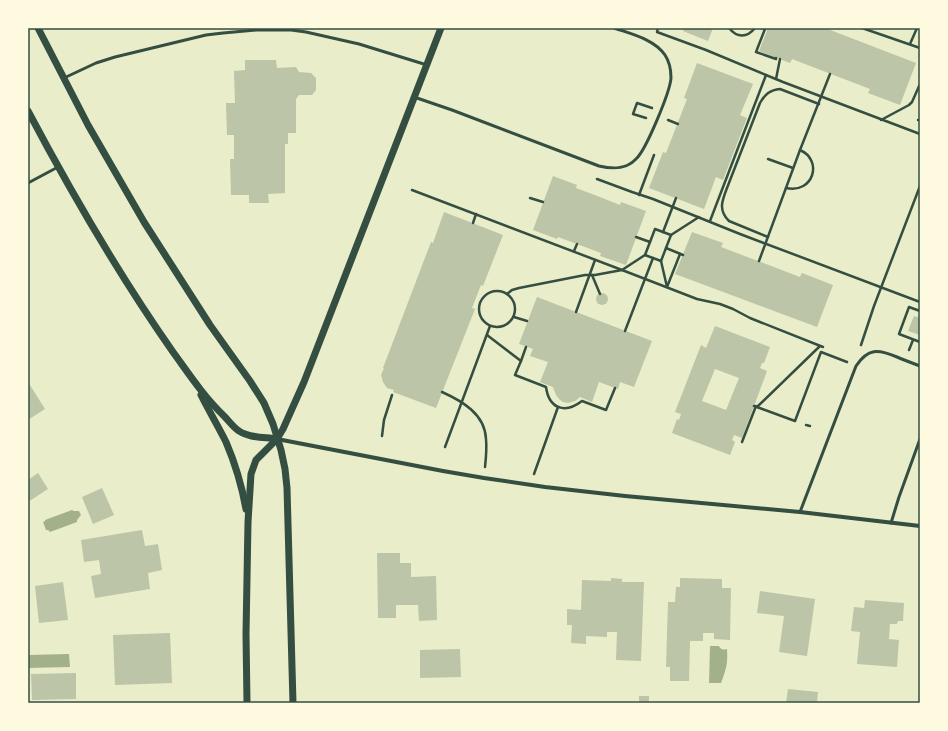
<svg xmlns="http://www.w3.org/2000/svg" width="948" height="731" font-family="Helvetica,sans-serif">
<rect width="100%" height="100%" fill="#e9edc9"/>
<g fill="#a3b18a">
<path d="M72 510 74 511H79L81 515 77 520V522L50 532 48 530H46L43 522 45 521V520Z"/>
<path d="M710 646H719C721 650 723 650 727 649 728 664 726 669 721 683H709Z"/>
<path d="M69 654 70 667 28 668V655Z"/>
</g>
<g fill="#bcc5a7" fill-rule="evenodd">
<path d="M684 28H713L708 41 683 31Z"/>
<path d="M768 28H825L916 63 900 105 868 93 870 89 792 59 790 63 759 51Z"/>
<path d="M245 60H276L277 68 296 67 299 72 311 73 316 78V90L312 95H299L296 99V133H288V144H285V193L268 194 269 203H249V195H231L230 159H234V135H227L226 103H235L234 71 245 70Z"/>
<path d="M697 63 753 84 740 115 747 118 723 180 716 177 704 209 649 188 663 152 666 153 687 99 684 98Z"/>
<path d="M553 176 577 185 576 188 600 197 620 205 621 202 646 211 626 265 600 256 601 253 558 237 557 239 533 230Z"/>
<path d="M444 212 503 235 483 286 481 285 472 308 475 309 436 408 393 392 394 390 387 388 383 382 381 375 384 368H383L431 242 433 243Z"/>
<path d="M692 232 723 243 721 247 800 277 802 273 833 285 817 327 675 274Z"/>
<circle cx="602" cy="299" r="6"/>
<path d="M537 297 652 341 634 387 620 382 618 389 599 382 592 402 580 397 575 401 568 403 563 402 559 399 556 395 553 387 540 382 548 362 530 356 533 349 519 344Z"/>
<path d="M914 316 920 318V335L908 331Z"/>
<path d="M715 326 770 347 764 363H762L760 368 767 371 754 406 742 438 734 435 732 440 735 442 730 455 672 433 677 419 679 420 681 414 675 412 701 345 706 348ZM715 369 739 378 726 410 702 401Z"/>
<path d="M28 382 45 409 28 420Z"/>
<path d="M38 473 48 489 28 502V480Z"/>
<path d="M102 488 114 515 93 524 82 497Z"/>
<path d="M142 530 145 546 158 544 162 570 148 573 150 589 95 598 91 576 101 574 99 560 84 562 81 540Z"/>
<path d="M377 553H400V563H411V577L436 576 437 620 419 621 418 605H396V618H378Z"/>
<path d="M611 578 622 579V582H644L641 661 616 660 617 632H607V637L586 636V644L571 643 572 625H567V609L581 610 582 580 611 581Z"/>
<path d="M680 578 722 579V588H731L730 640 714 639V633H703V641H690L689 681H670V667H666L668 602H675L676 587H680Z"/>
<path d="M63 582 68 620 39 623 35 586Z"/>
<path d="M760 591 815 599 807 656 779 652 784 616 757 613Z"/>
<path d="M865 600 904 603 903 621H898L897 624H890L889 639 899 640 897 667 857 664 860 632 851 631 854 607 864 608Z"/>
<path d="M170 633 172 683 115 685 113 635Z"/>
<path d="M460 649 461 677 420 678V650Z"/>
<path d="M76 673V699L32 700 31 674Z"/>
<path d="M788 689 818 692 817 703H786Z"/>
<rect x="639" y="696" width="10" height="7"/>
</g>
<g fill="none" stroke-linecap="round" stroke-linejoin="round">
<g stroke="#344e41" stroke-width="2.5">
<path d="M658 28 657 32 706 50 783 82 920 134"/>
<path d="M729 28C737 38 747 38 755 28"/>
<path d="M761 28 765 29 756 52 776 59V58"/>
<path d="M862 28 920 48"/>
<path d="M910 44 917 28"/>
<path d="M776 79 780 59"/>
<path d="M646 118 633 114 637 103 652 108"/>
<path d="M668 120 678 124"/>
<path d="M881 120 909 105 912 102 920 84"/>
<path d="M918 120H920"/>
<path d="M768 159 793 168"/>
<path d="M597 179 632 192 653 199 740 234 920 302"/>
<path d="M786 188C814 194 823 160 800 150"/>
<path d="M412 190 622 270 697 299 720 304 733 309 750 318 823 347"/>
<path d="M639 195 654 155"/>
<path d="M530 198 543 202"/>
<path d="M710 221 766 75"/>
<path d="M473 223 476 214"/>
<path d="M655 229 671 235 661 261 645 255Z"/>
<path d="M663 232 676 198"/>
<path d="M671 235 699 217"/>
<path d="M636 237 650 242"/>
<path d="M768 237 729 221C718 210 722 201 727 188L760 103C765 94 770 90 780 89L819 104"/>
<path d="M666 248 683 255"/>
<path d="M574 251 577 244"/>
<path d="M661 261 667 287 680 254"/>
<path d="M759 261 800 150 830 74"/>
<path d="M592 275 600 294"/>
<circle cx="497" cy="309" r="18"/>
<path d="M507 294 512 290 519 288 585 275H595L622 270 645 255"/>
<path d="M920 311 909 307 899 334 920 342"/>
<path d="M576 312 595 260"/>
<path d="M514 317 527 321"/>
<path d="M625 331 653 258"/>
<path d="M487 335 521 361 515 375 546 387C549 409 565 414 582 401L606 410 615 388"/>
<path d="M861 345 874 306 920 186"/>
<path d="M909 350 913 340"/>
<path d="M521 361 526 347"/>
<path d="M442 392C462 401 485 414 486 439 487 449 486 458 485 467"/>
<path d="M754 406 795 421 821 352 847 362"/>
<path d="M757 407 820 346"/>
<path d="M806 425 810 426"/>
<path d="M382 436 384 420 392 395"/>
<path d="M742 442 756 406"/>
<path d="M445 447 490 326"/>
<path d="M534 474 558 407"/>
</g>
<g stroke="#344e41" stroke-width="3">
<path d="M64 78 96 63 115 57 206 35 223 33 257 30H291L306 32 359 44 427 65"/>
<path d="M414 97 452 110 599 166C612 169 626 170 636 159 646 150 670 92 671 78 671 70 669 61 665 55 654 39 631 34 614 28"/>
<path d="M28 183 58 167"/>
<path d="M800 512 856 366C868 348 878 349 897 357 904 360 912 363 920 366"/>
<path d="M891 523 899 497 920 439"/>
</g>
<path stroke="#344e41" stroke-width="4" d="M277 439 443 471 484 478 545 487 625 496 800 512 920 526"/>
<g stroke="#344e41" stroke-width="7">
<path d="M38 28 88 125 144 222 210 325 250 381 264 403 273 424 281 450 285 469 287 488 293 703"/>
<path d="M28 111C72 194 119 275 173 352 189 374 204 397 224 416 229 421 233 427 239 431 249 438 265 437 277 439"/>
<path d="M201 395C209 411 218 426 226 442 235 463 242 487 246 509"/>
<path d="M247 703 246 634 248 522 251 474 256 460 277 439 283 429 304 382 441 28"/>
</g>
</g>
<rect width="948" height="731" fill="none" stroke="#fefae0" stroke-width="58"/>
<rect x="29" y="29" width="890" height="673" fill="none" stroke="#344e41" stroke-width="1.5"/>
</svg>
